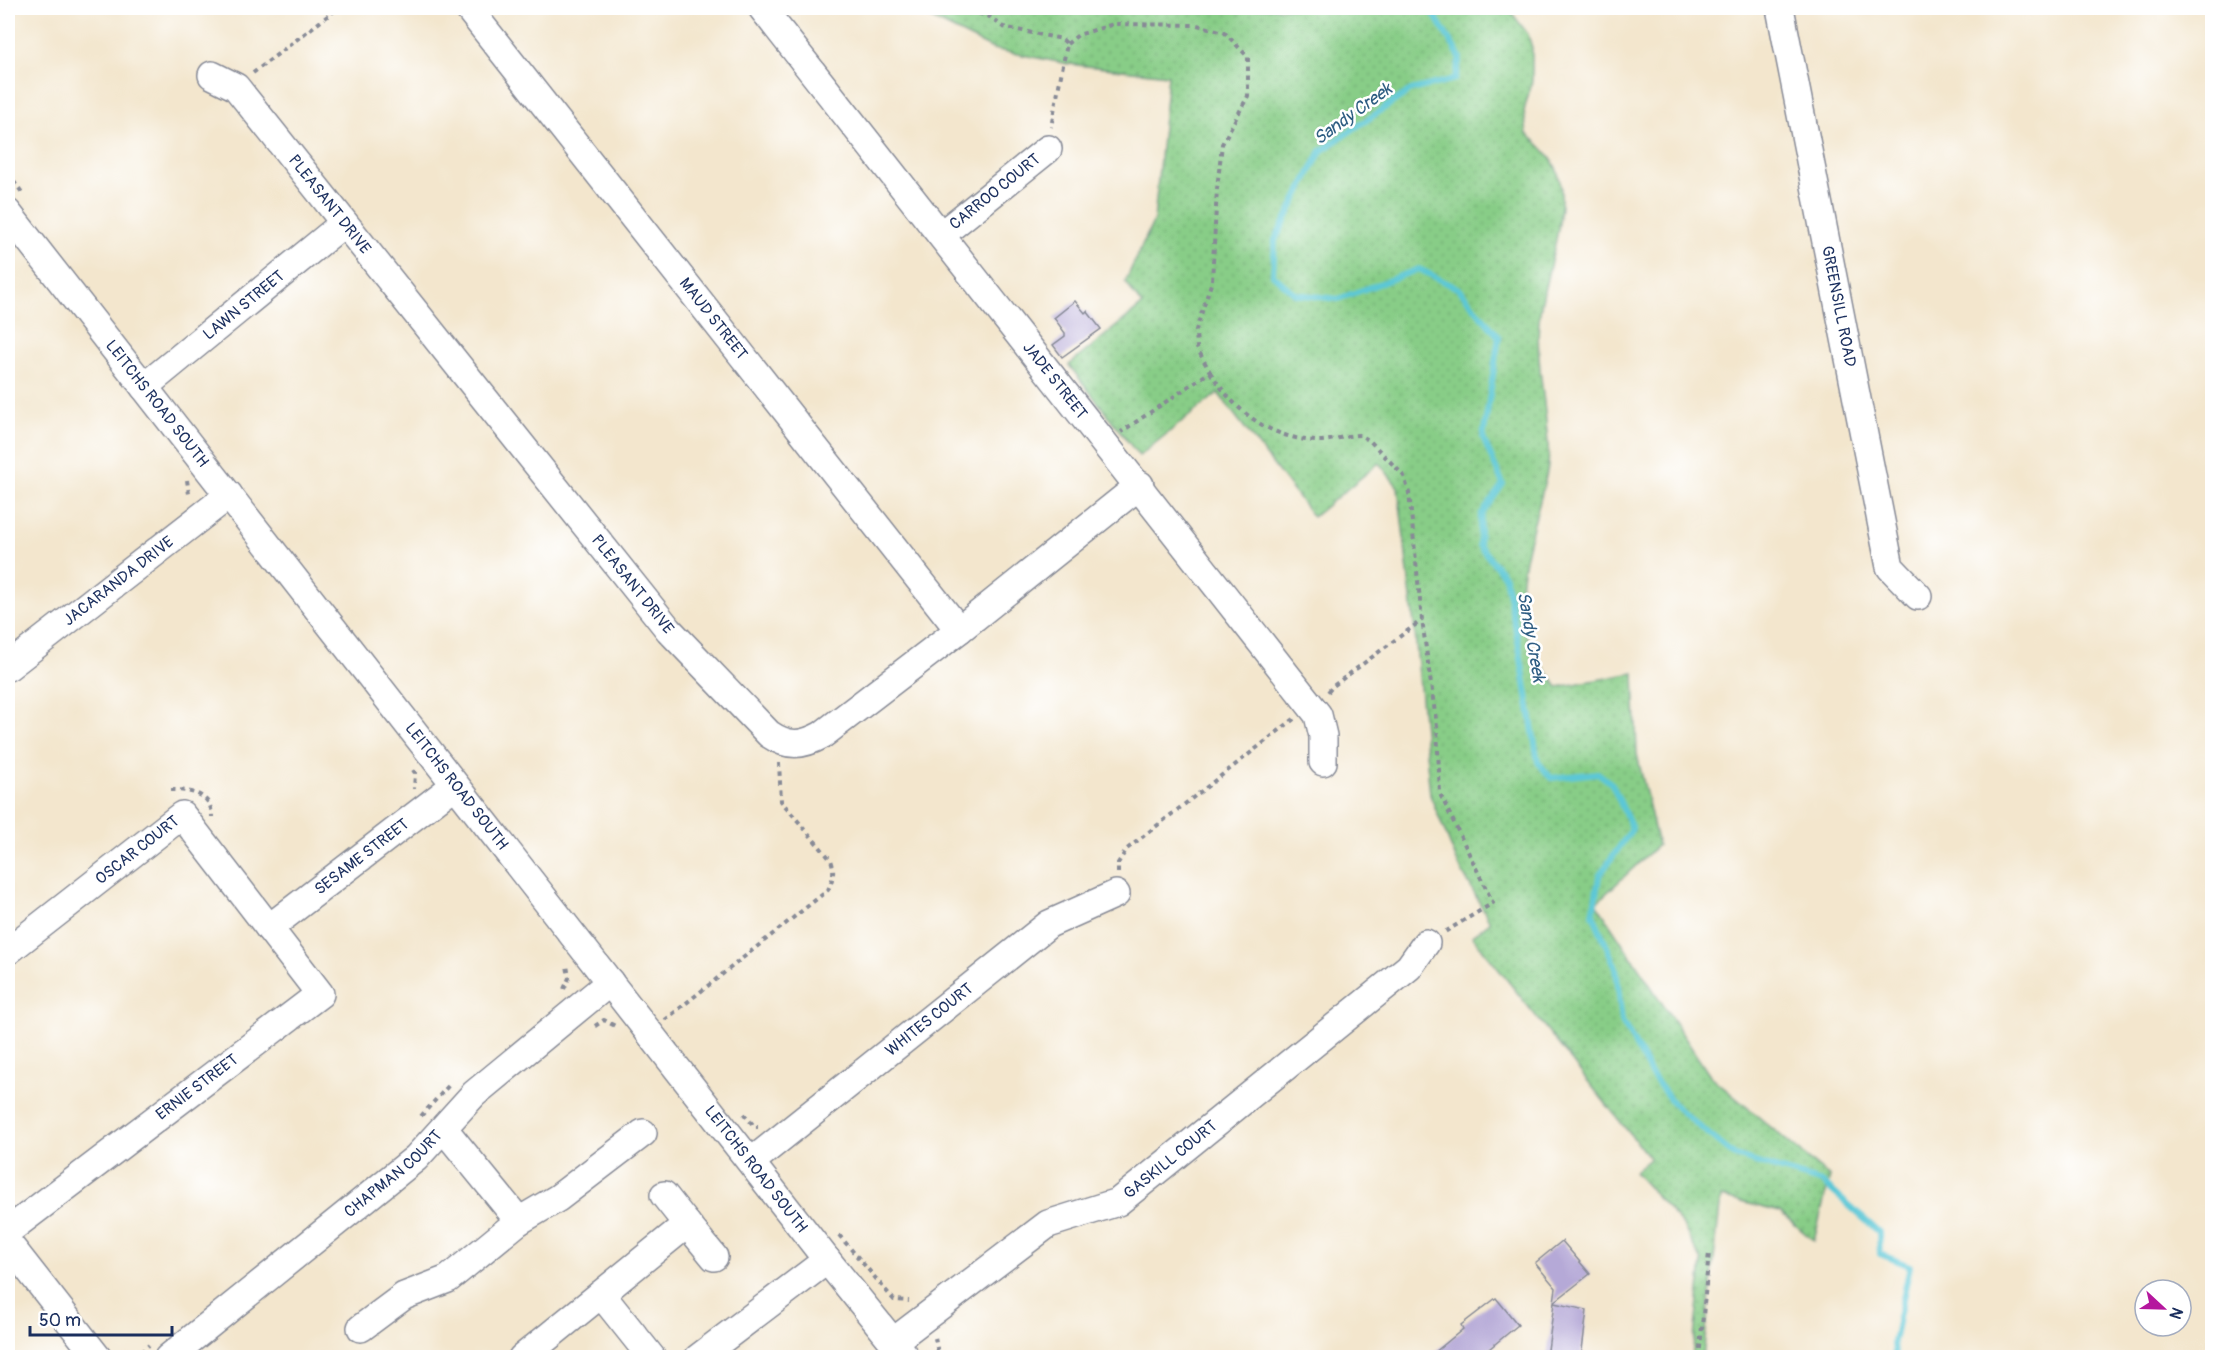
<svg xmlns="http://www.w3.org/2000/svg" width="2220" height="1365" font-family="Pangolin,sans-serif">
<defs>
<pattern id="green-dots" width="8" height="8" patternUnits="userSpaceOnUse" patternTransform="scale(1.5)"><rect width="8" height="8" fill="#88cd87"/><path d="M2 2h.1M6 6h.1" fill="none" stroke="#75b077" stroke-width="1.8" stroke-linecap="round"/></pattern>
</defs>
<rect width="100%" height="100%" fill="#fff"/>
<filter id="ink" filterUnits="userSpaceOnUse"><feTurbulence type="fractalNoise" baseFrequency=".0167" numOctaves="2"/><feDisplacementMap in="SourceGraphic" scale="12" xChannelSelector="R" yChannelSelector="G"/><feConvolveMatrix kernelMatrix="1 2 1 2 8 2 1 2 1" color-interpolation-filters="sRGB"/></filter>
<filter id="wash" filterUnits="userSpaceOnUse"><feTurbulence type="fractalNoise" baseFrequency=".008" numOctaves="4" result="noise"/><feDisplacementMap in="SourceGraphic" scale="24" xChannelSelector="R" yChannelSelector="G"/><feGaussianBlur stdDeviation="1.35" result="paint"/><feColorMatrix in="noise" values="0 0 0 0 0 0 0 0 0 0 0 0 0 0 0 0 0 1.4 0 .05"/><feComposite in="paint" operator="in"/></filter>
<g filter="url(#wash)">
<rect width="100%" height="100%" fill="#f3e6cd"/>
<path fill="url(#green-dots)" stroke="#527e72" stroke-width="1.5" d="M910 8H1508L1528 34 1532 48V81L1524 111 1527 134C1543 147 1556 160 1560 181 1567 223 1543 278 1539 321 1536 353 1543 388 1546 421 1547 435 1550 452 1548 466 1538 524 1507 582 1528 640 1535 657 1547 672 1558 687L1634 673 1637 754 1658 845 1596 903 1710 1076 1830 1177 1814 1241 1780 1212 1721 1197 1703 1357H1692L1702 1262 1682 1224 1634 1172 1650 1159 1472 936 1490 922 1458 864 1430 795 1415 633 1398 487 1379 463 1313 517 1218 393 1139 456 1069 365 1142 305 1125 282 1154 220 1168 75 1068 64 993 49Z"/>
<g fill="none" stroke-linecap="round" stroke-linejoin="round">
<g stroke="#5cc7d6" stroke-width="6">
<path d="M1430 8 1460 57 1455 79 1411 90 1321 151 1275 240 1273 275 1295 294 1338 299 1419 269 1459 289 1499 337 1483 438 1503 484 1481 515 1479 545 1505 577 1519 646 1538 762 1551 778 1598 773 1612 784 1632 829 1599 876 1593 914 1616 968 1622 1021 1651 1074 1676 1107 1735 1156 1822 1182 1879 1232 1880 1254 1910 1266 1894 1341 1895 1358"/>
<path d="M2002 1358 2005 1355 2030 1358"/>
</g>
</g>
<g id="blocks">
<g fill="#b5a9d7">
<path d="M1075 301 1085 313 1087 311 1101 329 1062 357 1053 345 1065 336V333L1054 318Z"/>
<path d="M1562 1241 1590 1274 1554 1302 1556 1288 1535 1263Z"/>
<path d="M1496 1298 1518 1325 1478 1358H1428L1463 1329 1461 1325Z"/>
<path d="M1554 1303 1587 1310 1581 1358H1547Z"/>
</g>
</g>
</g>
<g filter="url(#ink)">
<use href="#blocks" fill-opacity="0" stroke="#878a96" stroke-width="1.5"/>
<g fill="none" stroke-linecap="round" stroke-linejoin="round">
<defs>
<g id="minor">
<path id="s1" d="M468 8 959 630"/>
<path id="s2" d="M762 8 1318 715 1323 736V762"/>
<path id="s3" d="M1780 8 1890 567 1918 596"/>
<path id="s4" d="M212 75 236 87 669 630 769 734C788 747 802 746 822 735L959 630 1140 485"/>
<path id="s5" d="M8 213 827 1260 906 1358"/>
<path id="s6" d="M941 235 1048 149"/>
<path id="s7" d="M144 387 344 223"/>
<path id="s8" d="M8 667 229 495"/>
<path id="s9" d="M269 928 455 785"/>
<path id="s10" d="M8 951 182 815 320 994 8 1231"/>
<path d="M444 1129 519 1221"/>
<path id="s11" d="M751 1162 1049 924 1116 894"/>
<path d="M664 1195 687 1224"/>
<path d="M8 1243 98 1358"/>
<path d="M361 1328 404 1296 448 1279 519 1221 558 1198 643 1133"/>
<path id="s12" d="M894 1341 1048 1224 1118 1202 1409 967 1426 943"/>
<path id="s13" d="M168 1358 416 1158 474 1094 610 982"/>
<path d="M522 1358 601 1294"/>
<path d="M652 1358 601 1294 687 1224 714 1257"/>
<path d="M698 1358 827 1260"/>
</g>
</defs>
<use href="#minor" stroke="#878a96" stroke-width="30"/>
<g stroke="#878a96" stroke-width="4" stroke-dasharray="4.5 4.5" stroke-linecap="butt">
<path d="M961 8 990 17 1003 27 1062 39 1067 44 1051 127"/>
<path d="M1067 44 1078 35 1114 24 1197 25 1224 32 1248 57V96L1222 144 1217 189 1212 281 1196 330 1197 348 1210 372 1121 432"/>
<path d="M253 73 338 8"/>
<path d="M8 174 24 195"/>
<path d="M1210 372C1235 411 1267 437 1315 441 1330 442 1345 435 1360 435L1370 441 1404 476 1409 493 1422 620 1437 727 1440 794 1493 903 1443 933"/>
<path d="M187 480 189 494"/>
<path d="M1328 692 1333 686 1422 620"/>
<path d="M413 770 415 773 414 789"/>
<path d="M171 790C190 790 212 793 212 817"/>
<path d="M1118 873V863L1127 849 1294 719"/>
<path d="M564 989 569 978 567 965"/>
<path d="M665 1020 828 890C833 879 835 871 831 860L781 801 779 763"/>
<path d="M595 1026 604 1020 615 1026"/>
<path d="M744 1114 755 1127H758"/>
<path d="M421 1116 450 1084"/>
<path d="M839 1235 894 1300 909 1301"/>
<path d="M935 1338 939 1358"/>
<path d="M134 1358 149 1345"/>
<path d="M1699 1358 1709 1252"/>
</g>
<use href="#minor" stroke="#fff" stroke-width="27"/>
</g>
</g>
<g text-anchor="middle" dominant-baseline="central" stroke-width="5" stroke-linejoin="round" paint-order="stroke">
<g font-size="16" fill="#1b2f5e" stroke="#fff">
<text stroke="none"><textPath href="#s6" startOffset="69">CARROO COURT</textPath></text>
<text stroke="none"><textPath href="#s4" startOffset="177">PLEASANT DRIVE</textPath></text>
<text stroke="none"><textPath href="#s7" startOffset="129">LAWN STREET</textPath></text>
<text stroke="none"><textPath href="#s3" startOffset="304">GREENSILL ROAD</textPath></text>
<text stroke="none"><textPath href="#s1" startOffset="396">MAUD STREET</textPath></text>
<text stroke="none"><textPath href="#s2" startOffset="474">JADE STREET</textPath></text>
<text stroke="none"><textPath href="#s5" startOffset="242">LEITCHS ROAD SOUTH</textPath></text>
<text stroke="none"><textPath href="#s8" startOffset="140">JACARANDA DRIVE</textPath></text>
<text stroke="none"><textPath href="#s4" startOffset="663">PLEASANT DRIVE</textPath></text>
<text stroke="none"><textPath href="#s5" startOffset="728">LEITCHS ROAD SOUTH</textPath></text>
<text stroke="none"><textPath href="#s10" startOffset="164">OSCAR COURT</textPath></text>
<text stroke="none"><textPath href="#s9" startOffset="117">SESAME STREET</textPath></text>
<text stroke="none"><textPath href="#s11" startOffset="228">WHITES COURT</textPath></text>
<text transform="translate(197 1087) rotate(-37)">ERNIE STREET</text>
<text stroke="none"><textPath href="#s12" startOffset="334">GASKILL COURT</textPath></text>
<text stroke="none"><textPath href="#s5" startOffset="1214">LEITCHS ROAD SOUTH</textPath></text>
<text stroke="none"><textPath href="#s13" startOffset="291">CHAPMAN COURT</textPath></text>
</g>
<g font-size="18" font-style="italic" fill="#2e5d82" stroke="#fff">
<text transform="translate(1353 114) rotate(-36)">Sandy Creek</text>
<text transform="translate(1531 637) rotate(80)">Sandy Creek</text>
</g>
</g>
<rect width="2220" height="1365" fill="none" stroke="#fff" stroke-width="30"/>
<g transform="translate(2163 1308) rotate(112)"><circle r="28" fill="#ffffff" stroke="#a4acbf" stroke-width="1.5"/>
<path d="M0-4.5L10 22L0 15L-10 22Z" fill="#b5179e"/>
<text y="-9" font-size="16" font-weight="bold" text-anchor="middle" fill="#1b2f5e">N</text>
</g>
<path d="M30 1326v9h142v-9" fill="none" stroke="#1b2f5e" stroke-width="3"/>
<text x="39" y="1326" font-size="18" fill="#1b2f5e" stroke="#ffffff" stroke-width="4.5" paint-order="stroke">50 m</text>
</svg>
